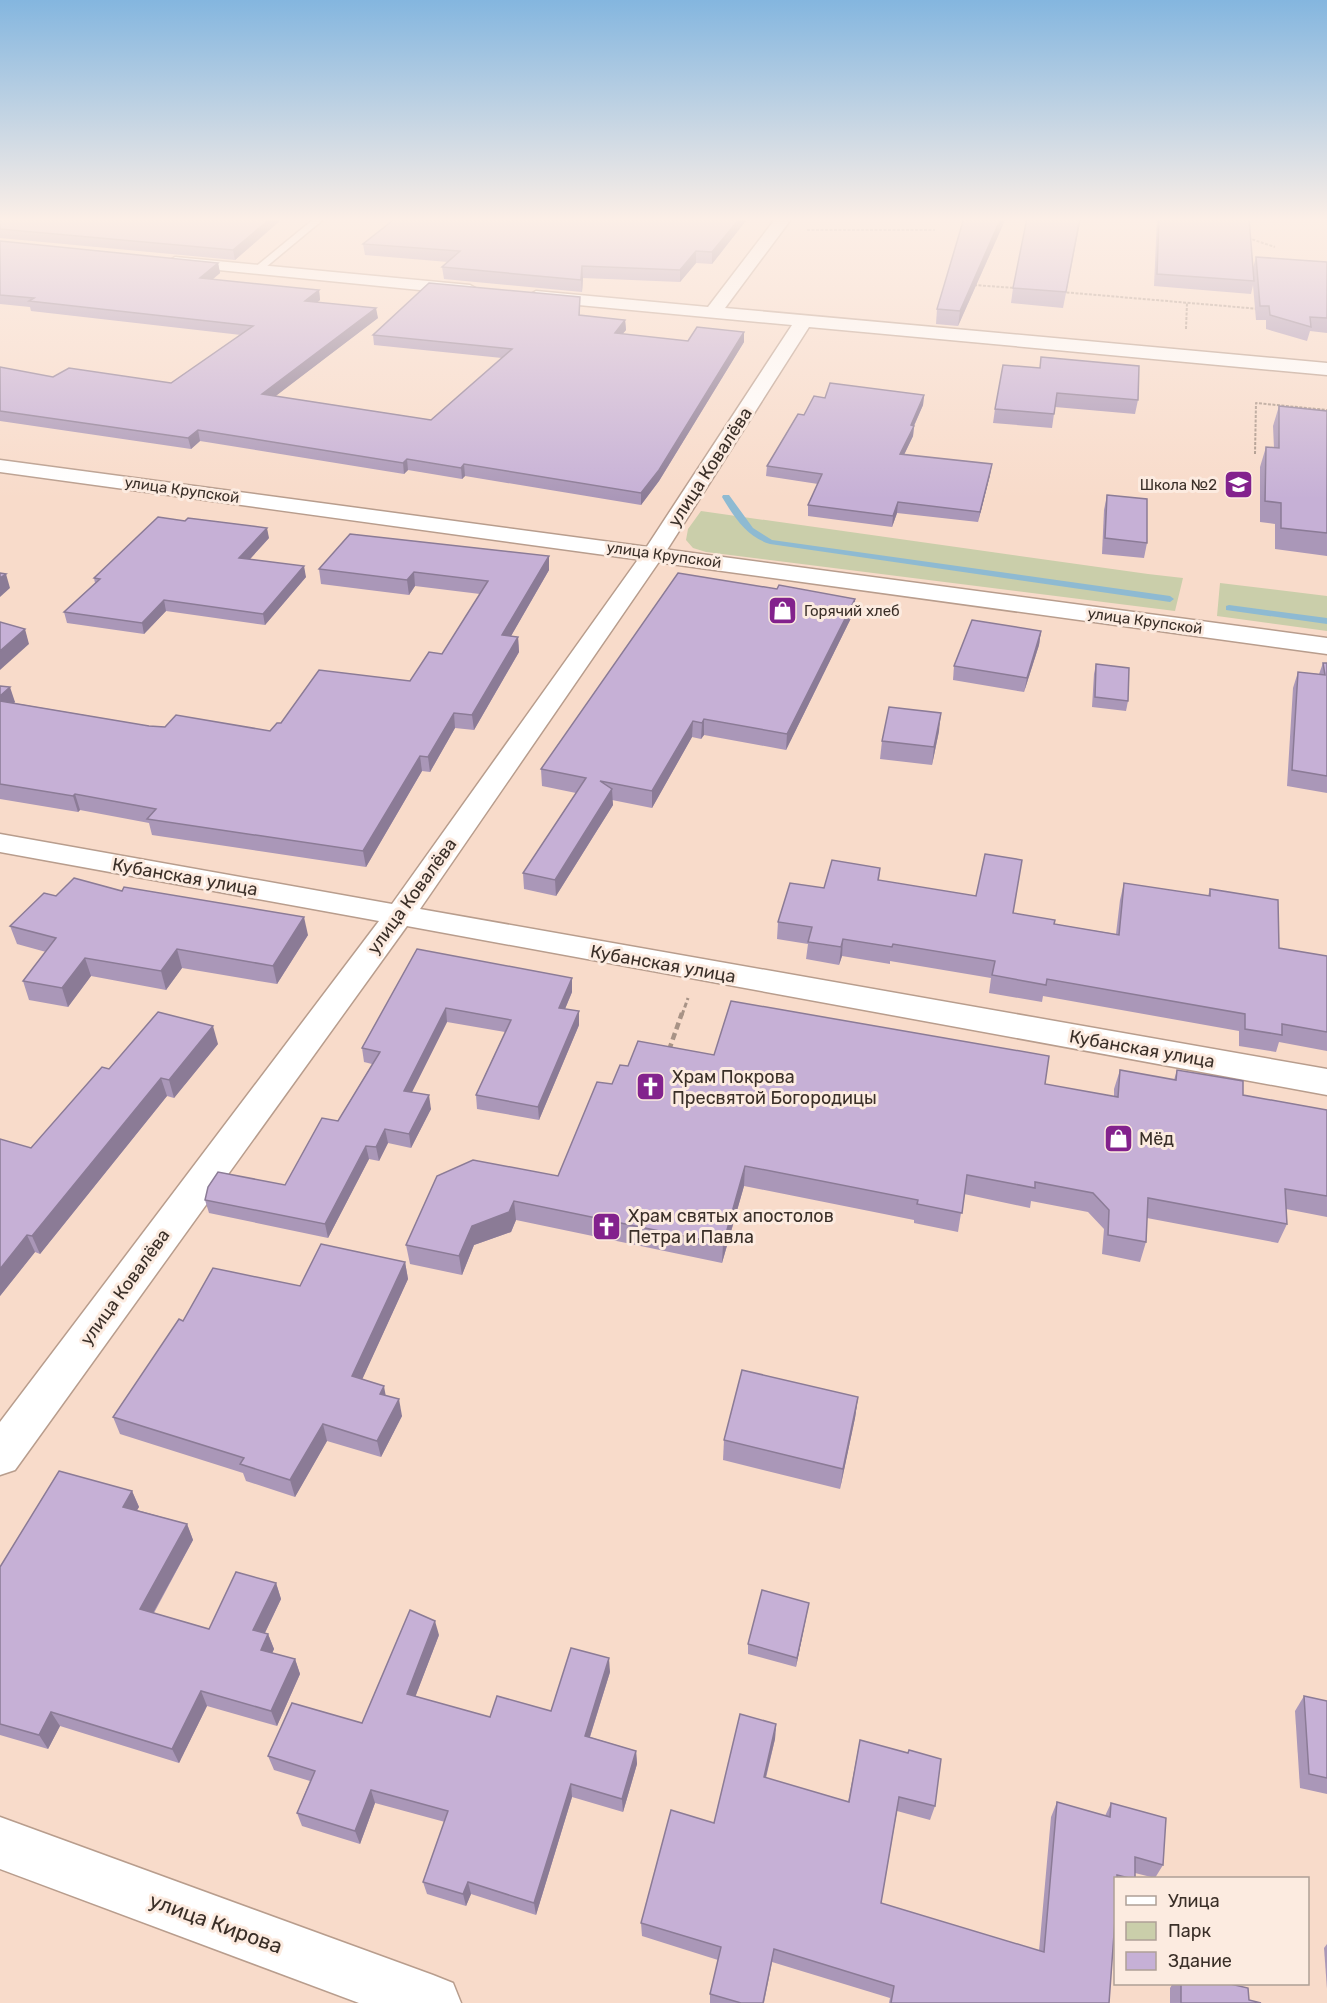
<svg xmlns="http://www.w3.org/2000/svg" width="1327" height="2003" font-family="Rubik,sans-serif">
<rect width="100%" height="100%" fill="#f8dbca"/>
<g fill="#caceaa">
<path d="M701 511 1148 574 1183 578 1175 611 706 552 693 548 686 540 688 529Z"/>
<path d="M1220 583 1327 596V631L1217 616Z"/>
</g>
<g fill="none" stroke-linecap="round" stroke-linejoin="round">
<g fill="#8ebad2" fill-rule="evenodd">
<path d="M723 495H729L753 528 772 540 1170 596 1174 599 1170 602 770 544C747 537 734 517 722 497Z"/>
<path d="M1229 605 1327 618V624L1226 610V606Z"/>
</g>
<defs>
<path id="lane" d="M315 218H325L260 272H254V268Z"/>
<g id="street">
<path d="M776 218H792L725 308 1327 363V375L809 327 665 553 420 909 1327 1069V1095L407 926 15 1470 0 1475V1422L379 921 0 852V834L392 904 644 551 792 325 536 301 527 296 536 291 708 307Z"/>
<path d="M175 257 470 285 479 290 470 295 169 265 167 262Z"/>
<path d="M0 1817 433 1975 453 1983 461 2003H359L0 1869Z"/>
</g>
<path id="secondary" d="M0 460 1327 638V654L0 472Z"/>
</defs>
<use href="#lane" stroke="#b89d8d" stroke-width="3"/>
<use href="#street" stroke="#b89d8d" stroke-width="3"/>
<use href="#secondary" stroke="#b89d8d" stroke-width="3"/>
<g stroke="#a89386" stroke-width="2" stroke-dasharray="3 1.5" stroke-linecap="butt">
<path d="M807 230H935"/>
<path d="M1248 238 1275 247"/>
<path d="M974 285 1015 288"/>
<path d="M1062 292 1260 309"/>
<path d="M1186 329 1187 303"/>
<path d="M1255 454 1256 403 1327 410"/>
</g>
<path stroke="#a89386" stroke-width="3" stroke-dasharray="5 3" stroke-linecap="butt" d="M682 1015 688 998"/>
<path stroke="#a89386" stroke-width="4.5" stroke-dasharray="7 4" stroke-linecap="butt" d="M669 1050 682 1013"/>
<use href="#lane" fill="#fff" fill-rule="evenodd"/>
<use href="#street" fill="#fff" fill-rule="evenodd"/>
<use href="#secondary" fill="#fff" fill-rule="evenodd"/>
</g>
<g fill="#aa97b8">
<path d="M0 218H283L235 260 0 238V239Z"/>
<path d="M748 218 712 264 696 263 680 282 583 278 582 292 444 279 442 267 448 262 365 255 363 244Z"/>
<path d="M1006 218 958 326 936 324 937 309Z"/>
<path d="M1081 218 1063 308 1011 303 1013 288Z"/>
<path d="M1157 218H1249L1253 268 1256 257 1327 262V333L1310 331 1307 341 1266 329V320H1256L1253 285 1251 294 1154 286Z"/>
<path d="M0 241 218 263 220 273 212 280 319 290 320 300 317 302 378 318 275 396 431 420 502 358 374 345 373 335 580 297V315L625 320 626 330 622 334 688 341 744 342 659 481 641 505 465 476 462 479 408 470 404 474 200 441 191 449 0 421V367L53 377 171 383 241 335 31 311 30 307 0 304Z"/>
<path d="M1039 368 1138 400 1135 414 1055 407 1052 428 993 423 995 409Z"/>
<path d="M924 395 923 405 914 426 913 436 904 455 990 475 978 522 897 513 892 527 808 516V505L818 484 766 476 767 466 804 415 825 398Z"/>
<path d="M1279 406 1327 411V556L1275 549V524L1260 522V467L1266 447 1274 448 1273 426Z"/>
<path d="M1107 495 1147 543 1144 558 1102 554 1104 510Z"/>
<path d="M269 538 250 559 306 577 265 625 166 611 144 634 67 623 64 612 95 583 94 578Z"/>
<path d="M549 556V570L511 636 518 637 519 652 474 730 455 728 430 772 422 771 366 867 152 835 149 823 80 810 78 812 0 799V686L15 702 14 703 149 726 165 727 270 731 281 723 410 681 442 654 480 594 415 586 409 595 321 584 319 569Z"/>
<path d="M777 589 855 599 853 614 786 750 704 735 701 739 692 737 652 808 612 800 613 805 556 896 524 889 523 873 576 793 542 786 541 769Z"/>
<path d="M1041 631 1039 645 1024 692 953 680 954 666Z"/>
<path d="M1323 663H1327V793L1287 786 1293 688 1298 672 1319 674Z"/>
<path d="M1096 664 1128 701 1126 711 1092 707 1094 674Z"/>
<path d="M939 731 932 765 880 759 882 741Z"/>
<path d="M880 868 879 880 1054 924 1116 934 1120 900 1124 883 1208 896 1210 889 1279 948 1327 956V1051L1279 1042 1276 1052 1239 1046V1031L1043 996 1042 1002 989 993 991 978 890 961V964L842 956 839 965 806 959 808 944 777 939 778 922 824 888Z"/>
<path d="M122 891 308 935 277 984 182 968 166 990 91 976 68 1007 29 1000 23 981 46 952 17 944 10 926 56 896Z"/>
<path d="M417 949 572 992 565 1009 579 1025 539 1120 477 1109 476 1095 505 1032 447 1022 412 1092 431 1109 411 1148 388 1143 379 1161 369 1159 328 1238 209 1213 205 1200 285 1185 338 1121 372 1064 364 1062 362 1048Z"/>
<path d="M218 1044 174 1098 167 1096 40 1254 35 1252 0 1296 31 1148 109 1069Z"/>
<path d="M714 1055 1045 1084 1114 1097V1089L1120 1070 1174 1080 1177 1070 1243 1095 1327 1110V1217L1286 1209 1287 1224 1278 1243 1147 1218 1146 1242 1140 1262 1102 1254 1104 1229 1088 1212 1031 1201 1030 1208 964 1194 958 1232 914 1223V1220L744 1186 722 1263 516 1220 511 1232 474 1245 462 1275 410 1264 406 1245 558 1176 612 1084 628 1066Z"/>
<path d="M405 1262 408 1279 362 1379 386 1396 402 1416 381 1457 327 1441 295 1497 246 1481 243 1473 120 1434 113 1417 183 1321Z"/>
<path d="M858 1397 855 1418 840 1489 723 1460 724 1440Z"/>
<path d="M132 1491 139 1507 137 1510 187 1524 193 1540 154 1613 209 1629 276 1583 281 1599 265 1633 268 1634 274 1649 272 1653 295 1659 300 1674 277 1726 207 1706 179 1763 60 1726 48 1749 0 1735V1567Z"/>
<path d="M809 1603 796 1667 748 1654V1644Z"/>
<path d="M439 1635 415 1697 490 1717 551 1711 610 1672 590 1737 636 1751 637 1764 623 1812 572 1797 536 1915 471 1894 466 1906 427 1894 423 1882 445 1822 375 1803 360 1844 302 1826 297 1813 310 1781 274 1770 268 1756 362 1723Z"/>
<path d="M1304 1696 1327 1701V1794L1300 1788 1295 1711Z"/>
<path d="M776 1724 775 1739 766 1778 848 1802 860 1740 935 1806 930 1820 897 1811 881 1903 1039 1951 1051 1817 1057 1802 1105 1816 1111 1803 1163 1865 1155 1878 1135 1873V1878H1116L1109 2003H889L890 1998 772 1962 764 2003H710V1994L718 1960 642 1936 641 1923 714 1823Z"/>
<path d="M1327 1944V1989L1324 1948Z"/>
<path d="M1173 1983H1226L1249 2000 1261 2003H1170V1988Z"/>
</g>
<g fill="#8b7b96">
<path d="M271 218H283L235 260 233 250Z"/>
<path d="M740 218H748L712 264V252Z"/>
<path d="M1001 218H1006L958 326 960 311Z"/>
<path d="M696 251V263L680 282V270Z"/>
<path d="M218 263 220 273 202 288 200 278Z"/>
<path d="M582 266 583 278 582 292 581 280Z"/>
<path d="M319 290 320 300 307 311 305 301Z"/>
<path d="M376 308 378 318 264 405 262 394Z"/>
<path d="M625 320 626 330 615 343V333Z"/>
<path d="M744 332V342L659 481 641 505V493Z"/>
<path d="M924 395 923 405 912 430 914 426 913 436 899 465 900 454 911 425Z"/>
<path d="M198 430 200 441 191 449 188 438Z"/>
<path d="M407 459 408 470 404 474 403 463Z"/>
<path d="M464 464 465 476 462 479 461 468Z"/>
<path d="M992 464 990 475 978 522 980 512Z"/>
<path d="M898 502 897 513 892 527 893 516Z"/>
<path d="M267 528 269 538 241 569 239 558Z"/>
<path d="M549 556V570L503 650 502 635Z"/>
<path d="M304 566 306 577 265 625 263 614Z"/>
<path d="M414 572 415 586 409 595 407 580Z"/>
<path d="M6 574 10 588 0 597V578Z"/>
<path d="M855 599 853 614 786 750 787 734Z"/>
<path d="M164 600 166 611 144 634 142 623Z"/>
<path d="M25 629 29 644 0 670V651Z"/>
<path d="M1041 631 1039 645 1024 692 1027 678Z"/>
<path d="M518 637 519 652 474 730 472 715Z"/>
<path d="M10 687 15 702 1 715 0 712V696Z"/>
<path d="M454 713 455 728 430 772 428 757Z"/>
<path d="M941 713 939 731 932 765 934 747Z"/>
<path d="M704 719V735L701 739 702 723Z"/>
<path d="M693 721 692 737 652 808V791Z"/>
<path d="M420 756 422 771 366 867 363 851Z"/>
<path d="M612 789 613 805 556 896 555 880Z"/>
<path d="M75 794 80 810 78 812 73 796Z"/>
<path d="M304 917 308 935 277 984 273 966Z"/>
<path d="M843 939 842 956 839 965 841 947Z"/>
<path d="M177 949 182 968 166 990 161 971Z"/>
<path d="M85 958 91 976 68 1007 62 988Z"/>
<path d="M572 978V992L560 1021 559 1008Z"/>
<path d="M446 1008 447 1022 406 1104 404 1091Z"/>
<path d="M579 1011V1025L539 1120 538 1107Z"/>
<path d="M213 1026 218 1044 174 1098 169 1080Z"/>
<path d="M161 1078 167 1096 40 1254 32 1236Z"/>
<path d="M429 1095 431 1109 411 1148 409 1134Z"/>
<path d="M385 1129 388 1143 379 1161 376 1147Z"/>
<path d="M366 1146 369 1159 328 1238 325 1224Z"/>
<path d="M745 1166 744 1186 722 1263 723 1244Z"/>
<path d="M514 1201 516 1220 511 1232 474 1245 462 1275 459 1256 472 1226Z"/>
<path d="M27 1235 35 1252 0 1296V1269Z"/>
<path d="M405 1262 408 1279 356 1393 352 1376Z"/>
<path d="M384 1386 387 1403 380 1394Z"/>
<path d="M858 1397 855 1418 840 1489 843 1469Z"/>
<path d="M399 1399 402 1416 381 1457 377 1441Z"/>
<path d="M323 1424 327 1441 295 1497 290 1480Z"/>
<path d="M132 1491 139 1507 130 1522 123 1507Z"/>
<path d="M187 1524 193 1540 147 1624 140 1609Z"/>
<path d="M276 1583 281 1599 259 1645 253 1630Z"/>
<path d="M809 1603 807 1613 796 1667 797 1658Z"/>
<path d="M435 1621 439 1635 411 1708 407 1694Z"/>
<path d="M268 1634 274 1649 267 1664 261 1650Z"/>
<path d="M609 1658 610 1672 586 1749 585 1736Z"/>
<path d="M295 1659 300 1674 277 1726 271 1711Z"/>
<path d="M201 1691 207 1706 179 1763 172 1749Z"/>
<path d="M51 1712 60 1726 48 1749 39 1735Z"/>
<path d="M776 1724 775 1739 762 1792 764 1777Z"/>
<path d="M636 1751 637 1764 623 1812 622 1799Z"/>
<path d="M571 1784 572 1797 536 1915 534 1903Z"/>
<path d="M371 1790 375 1803 360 1844 355 1831Z"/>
<path d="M468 1882 471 1894 466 1906 463 1894Z"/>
</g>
<g fill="#c6b0d6" stroke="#8b7b96" stroke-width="1.5">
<path d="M0 218H271L233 250 0 229Z"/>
<path d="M396 218H740L712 252 696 251 680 270 582 266 581 280 442 267 460 251 363 244Z"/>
<path d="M964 218H1001L960 311 937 309Z"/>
<path d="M1027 218H1080L1066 292 1013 288Z"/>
<path d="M1159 218H1249L1254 281 1157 274Z"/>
<path d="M0 241 218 263 200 278 319 290 305 301 376 308 262 394 431 420 512 349 373 335 429 283 580 297 579 315 625 320 615 333 688 341 697 327 744 332 659 470 641 493 464 464 461 468 407 459 403 463 198 430 188 438 0 411V367L53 377 69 368 171 383 253 326 29 301 34 298 0 295Z"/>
<path d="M1256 257 1327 262V318L1310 317 1311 327 1270 315 1269 306H1260Z"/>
<path d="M1041 357 1139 366 1138 400 1057 393 1054 414 995 409 1003 365 1040 368Z"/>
<path d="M830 383 924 395 911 425 914 426 900 454 992 464 980 512 898 502 893 516 808 505 822 474 767 466 798 414 804 415 814 396 825 398Z"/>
<path d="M1279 406 1327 411V533L1281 528V503L1265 501 1266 447 1279 448Z"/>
<path d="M1107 495 1147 499V543L1105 538Z"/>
<path d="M158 517 185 521 188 518 267 528 239 558 304 566 263 614 164 600 142 623 64 612 100 579 94 578Z"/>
<path d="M350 534 549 556 502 635 518 637 472 715 454 713 428 757 420 756 363 851 147 819 156 809 75 794 73 796 0 784V701L149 726 165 727 176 715 270 731 277 723H281L319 670 410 681 429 652 442 654 488 581 414 572 407 580 319 569Z"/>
<path d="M0 573 6 574 0 578Z"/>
<path d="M678 573 777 589 779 585 855 599 787 734 704 719 702 723 693 721 652 791 600 781 612 789 555 880 523 873 586 778 541 769Z"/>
<path d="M972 620 1041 631 1027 678 954 666Z"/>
<path d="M0 622 25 629 0 651Z"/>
<path d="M1323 663H1327V776L1292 770 1298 672 1325 675Z"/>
<path d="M1096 664 1129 668 1128 701 1095 697Z"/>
<path d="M0 686 10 687 0 696Z"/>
<path d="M889 707 941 713 934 747 882 741Z"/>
<path d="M985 854 1022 860 1013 913 1055 920 1054 924 1119 935 1124 883 1210 896V889L1278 900 1279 948 1327 956V1032L1282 1024V1035L1245 1029V1014L1047 979 1046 985 992 975 995 961 893 944 892 947 843 939 841 947 808 942 812 927 778 922 790 883 824 888 832 860 880 868 878 880 976 896Z"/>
<path d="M74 878 122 891 124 887 304 917 273 966 177 949 161 971 85 958 62 988 23 981 56 938 10 926 44 893 56 896Z"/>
<path d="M417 949 572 978 559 1008 579 1011 538 1107 476 1095 511 1020 446 1008 404 1091 429 1095 409 1134 385 1129 376 1147 366 1146 325 1224 205 1200 208 1187 218 1172 285 1185 322 1118 338 1121 380 1052 362 1048Z"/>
<path d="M731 1001 1049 1056 1045 1084 1118 1097 1120 1070 1176 1080 1177 1070 1243 1081V1095L1327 1110V1196L1285 1189 1287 1224 1148 1198 1146 1242 1108 1235 1109 1210 1093 1193 1035 1182V1188L967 1175 962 1213 917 1204 918 1200 745 1166 723 1244 514 1201 509 1212 472 1226 459 1256 406 1245 437 1176 473 1160 558 1176 597 1082 612 1084 620 1065 628 1066 638 1041 714 1055Z"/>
<path d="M158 1012 213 1026 169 1080 161 1078 32 1236 27 1235 0 1269V1139L31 1148 102 1067 109 1069Z"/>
<path d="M321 1244 405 1262 352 1376 384 1386 380 1394 399 1399 377 1441 323 1424 290 1480 240 1464 244 1458 113 1417 179 1319 183 1321 213 1268 300 1286Z"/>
<path d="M742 1370 858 1397 843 1469 724 1440Z"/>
<path d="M59 1471 132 1491 123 1507 187 1524 140 1609 209 1629 236 1572 276 1583 253 1630 268 1634 261 1650 295 1659 271 1711 201 1691 172 1749 51 1712 39 1735 0 1724V1567Z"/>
<path d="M762 1590 809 1603 797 1658 748 1644Z"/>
<path d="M410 1610 435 1621 407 1694 490 1717 497 1696 551 1711 571 1648 609 1658 585 1736 636 1751 622 1799 571 1784 534 1903 468 1882 463 1894 423 1882 448 1811 371 1790 355 1831 297 1813 315 1771 268 1756 292 1703 362 1723Z"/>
<path d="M1304 1696 1327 1701V1778L1309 1774Z"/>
<path d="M740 1714 776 1724 764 1777 849 1802 860 1740 908 1753 909 1750 941 1759 935 1806 899 1797 881 1903 1044 1952 1057 1802 1110 1817 1111 1803 1166 1818 1163 1865 1135 1857V1878H1129L1117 1875V1878H1116V1906L1109 2003H891L894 1986 774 1949 763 2003H741L710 1994 721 1947 641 1923 671 1810 714 1823Z"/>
<path d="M1181 1983H1226L1248 1988 1249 2000 1261 2003H1181Z"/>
</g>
<linearGradient id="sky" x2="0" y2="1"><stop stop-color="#84b6df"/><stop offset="0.44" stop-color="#fcefe7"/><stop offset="1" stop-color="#fcefe7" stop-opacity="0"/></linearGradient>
<rect width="1327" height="499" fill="url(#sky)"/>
<defs>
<symbol id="school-square" viewBox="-11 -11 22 22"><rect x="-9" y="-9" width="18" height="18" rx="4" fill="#83228d" stroke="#fcebe0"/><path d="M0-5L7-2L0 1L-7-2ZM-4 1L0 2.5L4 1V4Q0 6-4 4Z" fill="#fff"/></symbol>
<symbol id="shop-square" viewBox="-11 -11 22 22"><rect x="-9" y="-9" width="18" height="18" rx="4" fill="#83228d" stroke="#fcebe0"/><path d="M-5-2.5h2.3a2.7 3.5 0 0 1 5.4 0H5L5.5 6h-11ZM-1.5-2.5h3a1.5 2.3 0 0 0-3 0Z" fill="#fff"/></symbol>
<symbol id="church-square" viewBox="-11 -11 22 22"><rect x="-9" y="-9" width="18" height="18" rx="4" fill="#83228d" stroke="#fcebe0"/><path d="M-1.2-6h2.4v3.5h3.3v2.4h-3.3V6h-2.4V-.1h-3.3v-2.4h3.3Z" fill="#fff"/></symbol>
</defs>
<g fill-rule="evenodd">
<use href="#school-square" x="1222" y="468" width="33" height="33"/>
<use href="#shop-square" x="766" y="594" width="33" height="33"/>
<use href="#church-square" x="634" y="1070" width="33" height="33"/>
<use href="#shop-square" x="1102" y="1122" width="33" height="33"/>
<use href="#church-square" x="590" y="1210" width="33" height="33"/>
</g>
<g text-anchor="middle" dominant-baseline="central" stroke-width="6" stroke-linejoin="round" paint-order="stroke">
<g font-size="15" fill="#3a2f28" stroke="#fcebe0" text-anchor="end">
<text x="1217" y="485">Школа №2</text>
<text x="804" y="611" text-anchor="start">Горячий хлеб</text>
</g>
<g font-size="15" fill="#3a2f28" stroke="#fcebe0">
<text transform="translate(182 490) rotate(8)">улица Крупской</text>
<text transform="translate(664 555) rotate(8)">улица Крупской</text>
<text transform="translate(1145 621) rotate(8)">улица Крупской</text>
</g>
<g font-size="18" fill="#3a2f28" stroke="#fcebe0">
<text transform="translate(710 467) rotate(-57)">улица Ковалёва</text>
<text transform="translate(185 877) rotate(10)">Кубанская улица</text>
<text transform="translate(412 896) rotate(-54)">улица Ковалёва</text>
<text transform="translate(663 964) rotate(10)">Кубанская улица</text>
<text transform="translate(1142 1049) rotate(10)">Кубанская улица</text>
<text transform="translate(125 1287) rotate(-54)">улица Ковалёва</text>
</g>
<g font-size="18" fill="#3a2f28" stroke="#fcebe0" text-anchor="start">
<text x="672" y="1077">Храм Покрова<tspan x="672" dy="21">Пресвятой Богородицы</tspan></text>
<text x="1139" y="1139">Мёд</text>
<text x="628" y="1216">Храм святых апостолов<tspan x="628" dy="21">Петра и Павла</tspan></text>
</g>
<g font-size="21" fill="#3a2f28" stroke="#fcebe0">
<text transform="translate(216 1923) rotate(20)">улица Кирова</text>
</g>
</g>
<rect x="1114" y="1877" width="195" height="108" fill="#fcebe0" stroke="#aea096" stroke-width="1.5"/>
<rect x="1126" y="1896" width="30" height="9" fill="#ffffff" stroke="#aea096" stroke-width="1.5"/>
<text x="1168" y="1907" font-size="18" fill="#3a2f28">Улица</text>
<rect x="1126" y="1922" width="30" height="18" fill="#caceaa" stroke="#aea096" stroke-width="1.5"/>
<text x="1168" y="1937" font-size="18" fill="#3a2f28">Парк</text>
<rect x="1126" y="1952" width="30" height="18" fill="#c6b0d6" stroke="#aea096" stroke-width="1.5"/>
<text x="1168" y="1967" font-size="18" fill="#3a2f28">Здание</text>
</svg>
